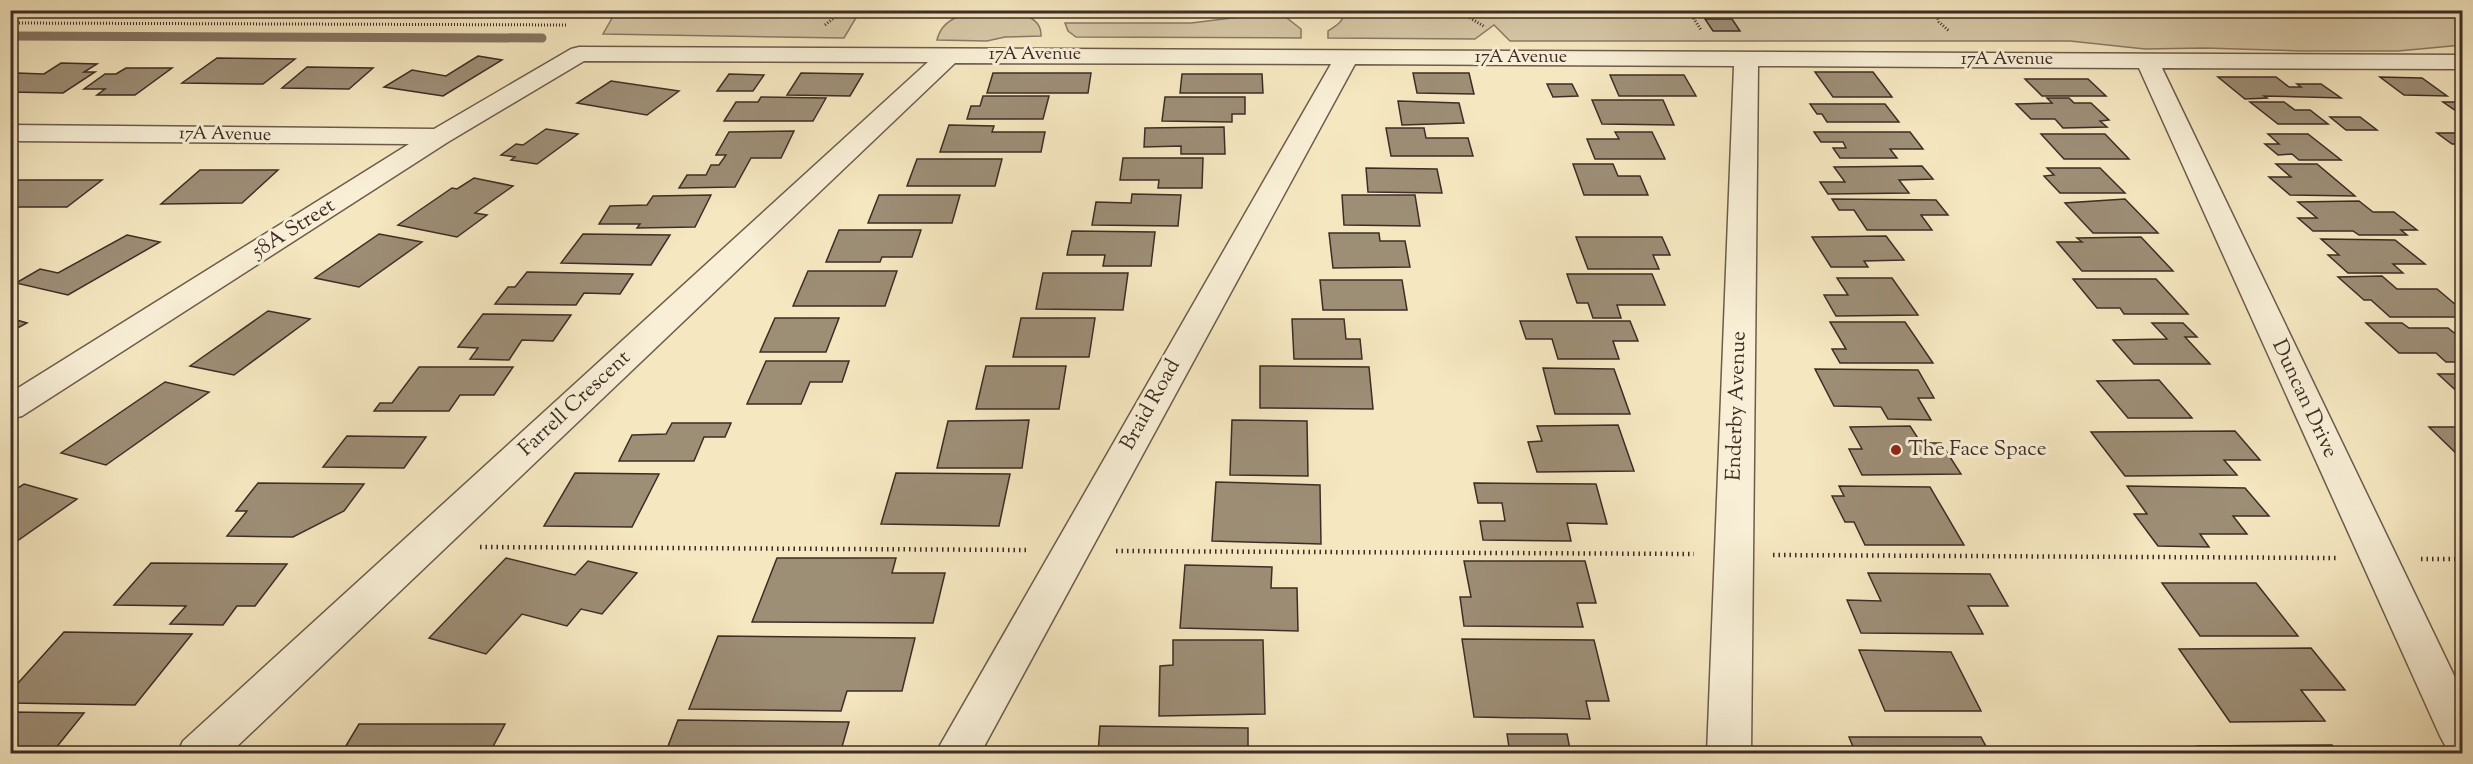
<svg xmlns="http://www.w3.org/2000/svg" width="2473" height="764" font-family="'Sorts Mill Goudy',serif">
<rect width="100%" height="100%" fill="#f5e7c0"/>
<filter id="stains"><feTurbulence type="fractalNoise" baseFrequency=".00333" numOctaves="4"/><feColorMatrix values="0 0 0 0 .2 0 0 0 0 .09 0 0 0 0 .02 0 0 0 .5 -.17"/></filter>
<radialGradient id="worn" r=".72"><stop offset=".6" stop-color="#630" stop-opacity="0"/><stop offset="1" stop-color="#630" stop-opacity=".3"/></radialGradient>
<g fill="#d6c7a6" stroke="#8a7a66" stroke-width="1.5">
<path d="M1344 10 2462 11V45L2398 51H2303L2204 48 2145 49 2070 41H1510L1494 25 1475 39 1328 38V31C1337 25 1344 22 1344 10Z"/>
<path d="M616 11V10L860 11 844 38 603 34Z"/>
<path d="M991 11C1009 12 1042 12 1041 36L1005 37 987 41 937 40C943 15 969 13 991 11Z"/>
<path d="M1272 13 1283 15 1301 29V38L1076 37 1068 31 1065 23H1191Z"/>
</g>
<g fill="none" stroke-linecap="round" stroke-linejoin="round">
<path stroke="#877763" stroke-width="9" d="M10 36 542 38"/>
</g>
<g fill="#9d8e76" stroke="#3e2d26" stroke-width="1.5">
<path d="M1705 19H1732L1740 31H1713Z"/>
<path d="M478 56 502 60 443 96 384 87 412 70 446 76Z"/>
<path d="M217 58 295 59 263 84 182 83Z"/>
<path d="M61 63 97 64 84 72H95L63 93 10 92V77L17 73 44 74Z"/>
<path d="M307 67 373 68 349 89 282 88Z"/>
<path d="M126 68H172L135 95H97L105 89H84L105 74H116Z"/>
<path d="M1815 72H1873L1892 97H1833Z"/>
<path d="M801 73 863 74 850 96 787 95Z"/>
<path d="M993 73H1091L1088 93H987Z"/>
<path d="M1413 73H1469L1474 94 1417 93Z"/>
<path d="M729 74 764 75 753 91H717Z"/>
<path d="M1182 74H1262L1263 93H1180Z"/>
<path d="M1610 75H1684L1696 96H1619Z"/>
<path d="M2218 77H2276L2289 87H2301L2297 84H2321L2341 98 2264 96 2267 98 2245 99Z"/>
<path d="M2380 77 2422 78 2447 96 2404 95Z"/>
<path d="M2025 79H2088L2106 96H2042Z"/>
<path d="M611 81 679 91 647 115 577 103Z"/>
<path d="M1547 84H1572L1578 96 1553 97Z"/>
<path d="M983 96H1049L1043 119H967L971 106H980Z"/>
<path d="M761 97 826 98 813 121H724L736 102H758Z"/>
<path d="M1165 97H1245V114H1232V122L1162 121Z"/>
<path d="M2047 98H2069L2074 103H2091L2109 120 2100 121 2107 127 2063 128 2055 119H2031L2016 104 2052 103Z"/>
<path d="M1592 100H1663L1674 125 1602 124Z"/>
<path d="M1398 101 1459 103 1464 123 1402 125Z"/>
<path d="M2250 102H2284L2295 110H2310L2328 124H2278Z"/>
<path d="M2443 102H2462V115Z"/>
<path d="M1810 104H1885L1899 122H1827L1822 114H1817Z"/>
<path d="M2330 117H2360L2377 130H2346Z"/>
<path d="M949 125 994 126 992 132H1045L1041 152H940Z"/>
<path d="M1224 127 1225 154H1181V146L1144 147 1145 128Z"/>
<path d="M1386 128H1424L1426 138H1468L1473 156H1391Z"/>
<path d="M546 129 578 134 537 164 511 160 515 157 501 155 516 144 523 145Z"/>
<path d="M794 131 781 158H751L735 187 679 188 687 175H706L711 165H719L726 155H716L729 132Z"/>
<path d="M1615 132H1652L1665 159H1595L1587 139H1619Z"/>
<path d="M1814 132H1910L1923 149H1890L1897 158H1840L1833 148H1846L1843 142H1821Z"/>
<path d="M2437 133H2462V144H2452Z"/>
<path d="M2041 134H2105L2129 159H2064Z"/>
<path d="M2268 134H2308L2341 160H2299L2292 154 2278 155 2265 144H2279Z"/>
<path d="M1123 158H1203L1202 188H1158L1159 180H1120Z"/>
<path d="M917 159H1002L995 186H907Z"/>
<path d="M1573 164H1613L1618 176H1640L1648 195H1584Z"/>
<path d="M2276 164H2317L2355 196 2290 195 2269 177H2291Z"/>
<path d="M1922 166 1933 179 1899 180 1909 193 1828 194 1820 182H1845L1834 167Z"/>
<path d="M1366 168 1437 169 1442 193 1368 192Z"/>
<path d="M2047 168H2100L2125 193H2060L2044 176 2054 175Z"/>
<path d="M200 170H278L242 203 161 204Z"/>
<path d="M474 178 513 186 475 213 487 215 457 237 398 225 452 188 457 189Z"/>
<path d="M10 180H102L67 207H10Z"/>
<path d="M1132 194 1181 195 1178 226 1092 225 1096 202 1131 203Z"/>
<path d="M711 195 695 227 637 228 640 224H599L610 206 647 205 653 196Z"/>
<path d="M879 195H960L952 223H868Z"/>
<path d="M1342 195H1415L1420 226 1344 225Z"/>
<path d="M1832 199 1936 200 1948 215H1921L1932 230H1867L1854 210H1839Z"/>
<path d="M2125 199 2158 233H2093L2065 203Z"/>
<path d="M2359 201 2373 212H2394L2417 230H2401L2407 235H2359L2353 231H2313L2298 218H2317L2298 202Z"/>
<path d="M839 230H921L912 257H882L880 262H826Z"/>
<path d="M1072 231 1155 232 1151 266H1103L1105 255H1067Z"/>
<path d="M1329 233H1379L1380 241H1405L1410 267 1333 268Z"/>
<path d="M379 234 422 242 359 287 315 278Z"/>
<path d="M583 234 670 235 651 265 561 263Z"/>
<path d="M127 235 160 242 68 295 16 283 40 269 58 273Z"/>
<path d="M1886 236 1904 260 1864 261 1868 267H1831L1812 237Z"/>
<path d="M1576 237H1662L1670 255H1653L1659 269H1588Z"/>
<path d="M2141 237 2173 271H2082L2057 242H2082L2077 238Z"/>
<path d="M2321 239 2395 240 2425 264H2393L2403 273H2348L2328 255H2339Z"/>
<path d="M808 271H897L885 306H793Z"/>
<path d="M527 272 633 274 620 294 584 293 576 305 495 304 508 287H515Z"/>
<path d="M1043 273H1128L1123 310 1036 309Z"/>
<path d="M1567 274H1652L1665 305H1617L1621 318H1593L1588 303H1577Z"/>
<path d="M2382 276 2397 289H2437L2462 310V317H2390L2371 300H2364L2338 277Z"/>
<path d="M1837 278H1892L1918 315 1836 316 1824 295H1848Z"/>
<path d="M2073 279H2156L2188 314H2124L2120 308H2097Z"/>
<path d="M1320 280H1402L1407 310H1323Z"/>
<path d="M268 311 310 319 234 375 190 366Z"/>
<path d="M483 314 571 315 553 341 522 340 509 360 470 359 478 348 458 347Z"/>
<path d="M10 318 27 323 10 332Z"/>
<path d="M775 318H839L826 352H760Z"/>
<path d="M1021 318H1095L1089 357H1013Z"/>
<path d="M1292 319H1344L1346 339H1360L1362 359H1294Z"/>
<path d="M1520 321H1630L1638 341H1613L1619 359H1558L1552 339H1526Z"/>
<path d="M1830 322H1905L1933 363H1840L1832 349H1846Z"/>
<path d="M2152 323H2183L2197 337H2185L2210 364H2134L2113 340 2167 339Z"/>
<path d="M2366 323H2402L2409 328H2448L2462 339V362H2446L2436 353H2399Z"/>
<path d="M766 361H849L842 382H810L801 404H747Z"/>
<path d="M986 366H1066L1059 409H976Z"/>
<path d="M1260 366 1369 367 1373 409 1260 408Z"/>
<path d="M419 367H513L494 395H460L449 411H374L380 403H392Z"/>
<path d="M1543 368 1614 369 1630 414H1555Z"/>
<path d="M1815 369 1918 370 1934 398H1918L1931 420 1888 419 1881 407 1834 406Z"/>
<path d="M2438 374H2462V396Z"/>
<path d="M2159 380 2192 418H2128L2097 381Z"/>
<path d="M165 382 209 392 106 465 61 453Z"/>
<path d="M1029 420 1022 468H937L948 421Z"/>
<path d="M1232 420 1307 421 1308 476 1230 475Z"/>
<path d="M672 423H731L725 437H704L694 461H619L632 435 666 434Z"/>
<path d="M1618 425 1634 471 1537 472 1528 442 1542 441 1537 426Z"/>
<path d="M1910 426 1921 443H1941L1961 474 1862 475 1849 449H1862L1850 427Z"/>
<path d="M2429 427H2462V459Z"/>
<path d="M2235 431 2260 460H2224L2237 475 2125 476 2091 432Z"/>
<path d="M347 436 426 437 404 468 323 467Z"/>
<path d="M575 473 659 474 632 527 544 526Z"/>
<path d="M896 473 1010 474 999 526 881 524Z"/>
<path d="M1216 482 1320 485 1321 544 1212 541Z"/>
<path d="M258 483 364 484 344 511 293 537 227 536 247 511H236Z"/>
<path d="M1474 483 1596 484 1607 524 1567 523 1571 541 1483 540 1480 521H1505L1502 503H1478Z"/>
<path d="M24 484 77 499 10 546V493Z"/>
<path d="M1839 486 1930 487 1964 545H1865L1854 522H1845L1832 496H1844Z"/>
<path d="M2127 486 2245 488 2269 516H2233L2247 534H2200L2209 547 2158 546 2134 514H2147Z"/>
<path d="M506 558 575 575 588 561 637 573 602 614 581 609 567 626 522 614 486 654 429 638Z"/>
<path d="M777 558H896L892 573H945L933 623 752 622Z"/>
<path d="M1464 561H1585L1596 603H1577L1583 627 1464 626 1460 597H1471Z"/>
<path d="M151 563 287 564 255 606H237L223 625 170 624 186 606 114 605Z"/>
<path d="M1185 565 1272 567 1271 588H1297L1298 631 1180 628Z"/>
<path d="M1868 573 1990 574 2008 606H1968L1983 634 1861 633 1847 600 1881 601Z"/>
<path d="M2162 583H2256L2298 636H2200Z"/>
<path d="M64 632 192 634 135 705 10 703V692Z"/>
<path d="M718 636 915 638 902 691H847L841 711 689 709Z"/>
<path d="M1462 639 1594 640 1609 701H1586L1590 719 1474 717Z"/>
<path d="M1173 640H1263L1265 714 1159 716 1160 666 1173 665Z"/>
<path d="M2311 648 2345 690H2301L2325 721 2230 722 2179 649Z"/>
<path d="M1859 650 1951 652 1981 711H1885Z"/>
<path d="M10 712 84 713 51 754H10Z"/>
<path d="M678 720 849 722 840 754H665Z"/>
<path d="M359 724H505L489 754H341Z"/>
<path d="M1100 726 1248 728V754H1098Z"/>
<path d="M1507 734H1567L1571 754H1510Z"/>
<path d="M1849 737H1981L1990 754H1856Z"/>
<path d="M2332 745 2339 754H2202L2197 746Z"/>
</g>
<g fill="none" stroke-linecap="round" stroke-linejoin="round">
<defs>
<path id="street" d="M579 47 2462 55V69L2162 68 2462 692V754L2447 749 2440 736 2139 68 1758 66 1751 754H1707L1734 66 1355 64 980 754H935L1331 64 955 63 229 754H177L183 741 928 62 584 61 448 142 22 416 10 419V393L409 144 10 141V125L434 129 571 49Z"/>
</defs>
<use href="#street" stroke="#6c5c4c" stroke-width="3"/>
<g stroke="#3e2d26" stroke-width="3" stroke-dasharray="1 2" stroke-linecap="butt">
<path d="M1457 10 1485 27"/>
<path d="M1698 10 1694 19 1701 30"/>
<path d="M1935 10 1939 22 1949 31"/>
<path d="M1033 12 1037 10"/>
<path d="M10 23 568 25"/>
<path d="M825 25 844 10"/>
</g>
<g stroke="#3e2d26" stroke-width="4.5" stroke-dasharray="1.5 4" stroke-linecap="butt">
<path d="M480 547 1028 550"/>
<path d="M1116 551 1694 554"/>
<path d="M1773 555 2336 558"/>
<path d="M2421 559H2462"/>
</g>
<use href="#street" fill="#f8efd6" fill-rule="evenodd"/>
</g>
<circle fill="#8f2418" stroke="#f8efd6" stroke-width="2" cx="1896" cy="450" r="6"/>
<g text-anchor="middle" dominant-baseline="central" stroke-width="6" stroke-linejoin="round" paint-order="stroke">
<g font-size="18" fill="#3e2d26" stroke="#f8efd6">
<text x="1035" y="55">17A Avenue</text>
<text x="1521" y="58">17A Avenue</text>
<text x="2007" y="60">17A Avenue</text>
<text transform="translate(225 135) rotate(1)">17A Avenue</text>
</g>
<g font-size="21" fill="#3e2d26" stroke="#f8efd6">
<text transform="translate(294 229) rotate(-32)">58A Street</text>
<text transform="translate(2304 399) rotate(65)">Duncan Drive</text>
<text transform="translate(575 404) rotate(-43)">Farrell Crescent</text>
<text transform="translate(1151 405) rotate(-61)">Braid Road</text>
<text transform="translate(1737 406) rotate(-88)">Enderby Avenue</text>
</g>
<g font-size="21" fill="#3e2d26" stroke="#f8efd6" text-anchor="start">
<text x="1908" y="450">The Face Space</text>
</g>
</g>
<rect width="2473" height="764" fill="none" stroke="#f5e7c0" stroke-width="36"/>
<rect x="12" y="12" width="2449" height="740" fill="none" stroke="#3e2d26" stroke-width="3"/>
<rect x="18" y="18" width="2437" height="728" fill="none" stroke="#3e2d26" stroke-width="1.5"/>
<rect width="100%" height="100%" filter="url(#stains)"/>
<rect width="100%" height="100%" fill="url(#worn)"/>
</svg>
